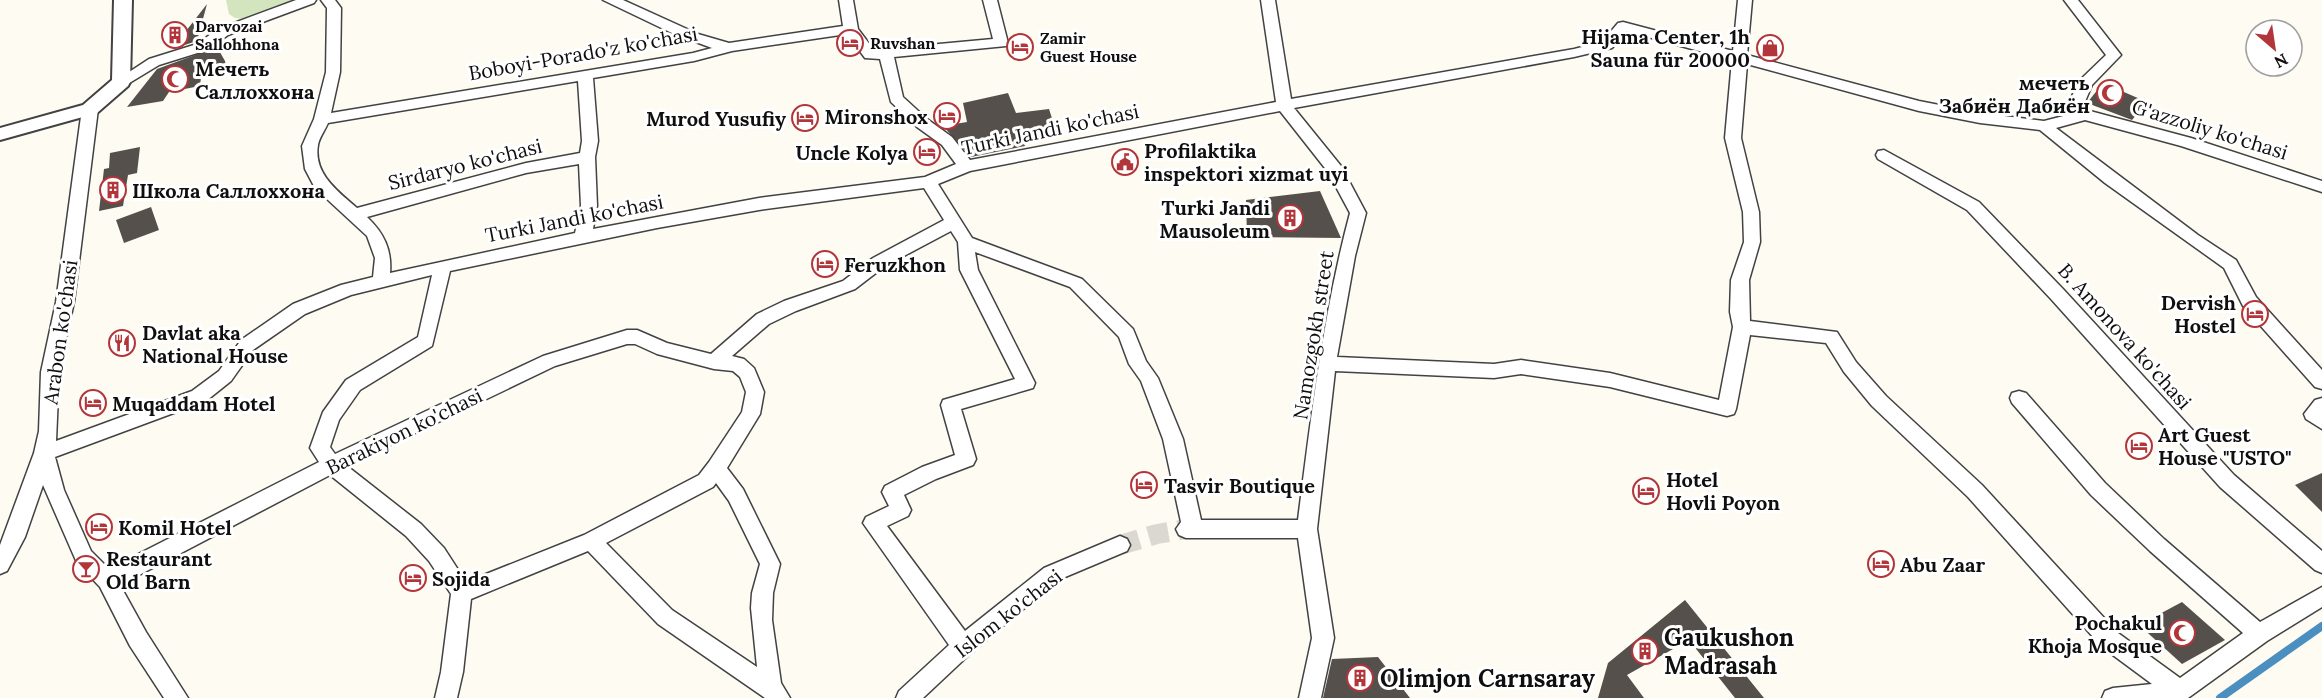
<svg xmlns="http://www.w3.org/2000/svg" width="2322" height="698" font-family="Lora,serif">
<rect width="100%" height="100%" fill="#fefbf2"/>
<path fill="#d2e5be" d="M226 0H301L243 19 235 18 229 14Z"/>
<g fill="none" stroke-linecap="round" stroke-linejoin="round">
<path stroke="#4a8fbf" stroke-width="8" d="M2220 698 2322 626"/>
</g>
<g fill="#56504c">
<path d="M207 4 197 41 172 49Z"/>
<path d="M217 47 225 61 227 71 201 77 200 86 169 92 163 101 127 107 157 69Z"/>
<path d="M2103 83 2147 102 2132 120 2087 103Z"/>
<path d="M1008 93 1016 113 1049 109 1058 137 1024 143 1025 146 971 157 943 126 967 122 963 103Z"/>
<path d="M140 147 137 173 128 175 123 206 99 211 104 169 109 168 110 153Z"/>
<path d="M1320 191 1341 238 1247 237 1246 200Z"/>
<path d="M151 207 159 230 124 243 116 220Z"/>
<path d="M2322 473V512L2295 485Z"/>
<path d="M1685 600 1764 698H1735L1689 640 1627 675 1644 698H1598L1608 663Z"/>
<path d="M2182 602 2225 640 2182 664 2139 625Z"/>
<path d="M1378 657 1410 698H1323L1332 659Z"/>
</g>
<g fill="none" stroke-linecap="round" stroke-linejoin="round">
<path stroke="#dad8d0" stroke-width="20" stroke-dasharray="20 10" stroke-linecap="butt" d="M1120 545 1157 534 1186 529"/>
<defs>
<g id="minor">
<path d="M296 0H316L314 3 228 35 207 50 159 65 126 85H116L114 82 149 59 197 44 218 29Z"/>
<path d="M321 0H335L341 8 340 72 331 113 693 53 712 48 674 34 603 0H623L698 34 729 43 843 26 839 0H853L858 29 874 50 993 39 983 0H997L1008 43 1006 46 894 57 903 97 927 119 952 137 970 160 1276 102 1261 0H1275L1291 99 1574 49 1602 42 1618 23 1623 22 1733 51 1738 0H1752L1747 55 1919 101 1980 113 2044 121 2075 113 2068 104 2080 80 2106 55 2064 0H2078L2121 55 2092 85 2084 104 2090 111 2191 138 2322 181V192L2181 146 2085 120 2056 128 2198 235 2236 260 2256 297 2322 370V389L2315 387 2243 306 2224 268 2105 183 2040 130 1980 123 1919 111 1747 64 1741 138 1759 212 1760 242 1749 280 1750 321 1837 332 1856 362 1886 396 1982 485 2118 633 2180 678 2243 633 2150 551 2091 495 2012 403 2010 398 2012 393 2019 391 2026 393 2105 483 2164 539 2260 622 2322 587V607L2267 641 2188 698H2102L2105 691 2113 688 2152 684 2102 647 1968 497 1872 406 1844 372 1826 343 1750 335 1736 409 1734 414 1727 416 1610 387 1521 374 1494 378 1335 371 1317 529 1334 638 1321 698H1299L1312 638 1298 538H1186L1179 535 1176 529 1181 522 1163 439 1141 381 1129 364 1119 337 1070 287 975 252 978 270 1035 383 1033 388 961 409 976 459 973 465 936 479 904 495 911 510 908 516 887 526 965 631 1044 568 1120 536 1127 539 1130 545 1127 551 1058 580 971 653 923 698H896L899 691 949 645 863 523 866 517 889 506 882 492 885 486 922 467 955 455 941 405 943 400 1015 379 960 270 958 242 951 231 885 266 855 289 796 311 769 324 732 356 744 359 754 368 764 392 760 414 727 468 743 489 780 564 773 593 772 620 781 683 790 698H765L658 624 588 551 471 599 463 672 457 698H435L441 672 451 594 429 561 406 536 330 475 120 585 146 632 188 698H164L130 646 100 587 77 563 43 485 25 537 7 571 0 574V545L34 453 39 431 41 372 56 302 82 109 90 104 98 109 74 302 59 372 56 441 192 391 219 371 241 340 293 304 341 285 373 277 375 258 367 236 315 188 305 169 302 146 314 119 326 72 327 8ZM1626 31 1732 60 1725 138 1743 212 1744 242 1731 280 1730 312 1733 327 1719 400 1610 373 1521 360 1494 364 1337 357 1355 256 1366 213 1341 166 1294 108 1574 57 1612 48ZM847 34 865 58 880 59 891 102 917 127 942 145 956 164 925 177 759 198 593 229 597 206 595 157 598 141 593 78 694 61 732 51ZM578 81 582 141 580 153 526 163 357 208C339 192 313 174 318 145 319 138 325 130 328 123ZM1280 111 1328 172 1350 213C1323 314 1311 417 1298 520H1201L1183 439 1158 378 1146 361 1133 329 1082 279 972 238 938 184 970 171ZM579 164 581 206 575 233 390 273C392 250 384 233 367 217L526 173ZM924 188 944 220 873 258 843 281 784 301 757 314 711 354 667 343 637 330H627L543 356 335 454 330 447 339 420 360 390 432 346 450 271 657 228 759 210ZM432 275 418 337 346 380 323 412 310 448 319 462 109 569 91 551 64 490 55 457 206 401 231 381 253 350 305 314 351 295ZM627 344H635L657 354 714 369 733 371 740 377 746 392 742 412 709 462 699 475 584 535 466 582 444 548 421 524 347 466 555 366ZM716 483 729 501 760 564 752 593 751 608 757 667 672 610 606 543 713 487Z"/>
<path d="M1884 150 1979 202 2063 289 2234 475 2322 551V573L2315 570 2220 487 2051 299 1967 210 1878 159 1876 155 1878 151Z"/>
<path d="M2322 398V429L2306 419 2304 414 2315 400Z"/>
</g>
<path id="tertiary" d="M114 0H132L130 82 128 86 97 113 0 140V128L83 105 112 80Z"/>
</defs>
<use href="#minor" stroke="#424242" stroke-width="3"/>
<use href="#tertiary" stroke="#424242" stroke-width="4"/>
<use href="#minor" fill="#fff" fill-rule="evenodd"/>
<use href="#tertiary" fill="#fff" fill-rule="evenodd"/>
</g>
<defs>
<symbol id="building-ring" viewBox="-11 -11 22 22"><circle r="9.5" fill="#fff" stroke="#b13539" stroke-width="1.5"/><path d="M-4-6H4V6H1V3H-1V6H-4ZM-2.5-4.3h1.7v1.8h-1.7ZM.8-4.3h1.7v1.8H.8ZM-2.5-1h1.7V.8h-1.7ZM.8-1h1.7V.8H.8Z" fill="#b13539"/></symbol>
<symbol id="hotel-ring" viewBox="-11 -11 22 22"><circle r="9.5" fill="#fff" stroke="#b13539" stroke-width="1.5"/><path d="M-6-4.5h1.5V1H6V5H4.5V3h-9V5H-6ZM-4 0a1.8 1.8 0 1 1 3.6 0ZM.5 0V-2.5h3Q6-2.5 6 0Z" fill="#b13539"/></symbol>
<symbol id="shop-ring" viewBox="-11 -11 22 22"><circle r="9.5" fill="#fff" stroke="#b13539" stroke-width="1.5"/><path d="M-5-2.5h2.3a2.7 3.5 0 0 1 5.4 0H5L5.5 6h-11ZM-1.5-2.5h3a1.5 2.3 0 0 0-3 0Z" fill="#b13539"/></symbol>
<symbol id="mosque-ring" viewBox="-11 -11 22 22"><circle r="9.5" fill="#fff" stroke="#b13539" stroke-width="1.5"/><path d="M3.5-4.9A6 6 0 1 0 3.5 4.9A5 5 0 1 1 3.5-4.9Z" fill="#b13539"/></symbol>
<symbol id="civic-ring" viewBox="-11 -11 22 22"><circle r="9.5" fill="#fff" stroke="#b13539" stroke-width="1.5"/><path d="M-.6-6.5H3V-4.5H.6V-3L4-1V1h2V6H-6V1h2V-1L-.6-3ZM-1.2 2.5V6h2.4V2.5Z" fill="#b13539"/></symbol>
<symbol id="restaurant-ring" viewBox="-11 -11 22 22"><circle r="9.5" fill="#fff" stroke="#b13539" stroke-width="1.5"/><path d="M-5-6h1v4h1v-4h1v4h1v-4h1v5L-1.5 .5V6h-2V.5L-5-1ZM5-6V6H3V1.5H1.5Q1.5-4 5-6Z" fill="#b13539"/></symbol>
<symbol id="bar-ring" viewBox="-11 -11 22 22"><circle r="9.5" fill="#fff" stroke="#b13539" stroke-width="1.5"/><path d="M-6-5H6L.8 .8V4.5H3.5V6h-7V4.5H-.8V.8Z" fill="#b13539"/></symbol>
</defs>
<g fill-rule="evenodd">
<use href="#building-ring" x="160" y="20" width="30" height="30"/>
<use href="#hotel-ring" x="835" y="28" width="30" height="30"/>
<use href="#hotel-ring" x="1005" y="32" width="30" height="30"/>
<use href="#shop-ring" x="1755" y="33" width="30" height="30"/>
<use href="#mosque-ring" x="160" y="64" width="30" height="30"/>
<use href="#mosque-ring" x="2095" y="78" width="30" height="30"/>
<use href="#hotel-ring" x="932" y="101" width="30" height="30"/>
<use href="#hotel-ring" x="790" y="103" width="30" height="30"/>
<use href="#hotel-ring" x="912" y="137" width="30" height="30"/>
<use href="#civic-ring" x="1110" y="147" width="30" height="30"/>
<use href="#building-ring" x="98" y="175" width="30" height="30"/>
<use href="#building-ring" x="1275" y="203" width="30" height="30"/>
<use href="#hotel-ring" x="810" y="249" width="30" height="30"/>
<use href="#hotel-ring" x="2240" y="299" width="30" height="30"/>
<use href="#restaurant-ring" x="107" y="328" width="30" height="30"/>
<use href="#hotel-ring" x="78" y="388" width="30" height="30"/>
<use href="#hotel-ring" x="2124" y="431" width="30" height="30"/>
<use href="#hotel-ring" x="1129" y="470" width="30" height="30"/>
<use href="#hotel-ring" x="1631" y="476" width="30" height="30"/>
<use href="#hotel-ring" x="84" y="512" width="30" height="30"/>
<use href="#hotel-ring" x="1866" y="549" width="30" height="30"/>
<use href="#bar-ring" x="71" y="554" width="30" height="30"/>
<use href="#hotel-ring" x="398" y="563" width="30" height="30"/>
<use href="#mosque-ring" x="2167" y="618" width="30" height="30"/>
<use href="#building-ring" x="1630" y="636" width="30" height="30"/>
<use href="#building-ring" x="1345" y="663" width="30" height="30"/>
</g>
<g text-anchor="middle" dominant-baseline="central" stroke-width="6" stroke-linejoin="round" paint-order="stroke">
<g font-size="16" font-weight="bold" fill="#0f0f0f" stroke="#fff" text-anchor="start">
<text x="195" y="26">Darvozai<tspan x="195" dy="18">Sallohhona</tspan></text>
<text x="1040" y="38">Zamir<tspan x="1040" dy="18">Guest House</tspan></text>
<text x="870" y="43">Ruvshan</text>
</g>
<g font-size="20" font-weight="bold" fill="#0f0f0f" stroke="#fff" text-anchor="start">
<text x="1750" y="36" text-anchor="end">Hijama Center, 1h<tspan x="1750" dy="23">Sauna für 20000</tspan></text>
<text x="195" y="68">Мечеть<tspan x="195" dy="23">Саллоххона</tspan></text>
<text x="2090" y="82" text-anchor="end">мечеть<tspan x="2090" dy="23">Забиён Дабиён</tspan></text>
<text x="928" y="116" text-anchor="end">Mironshox</text>
<text x="786" y="118" text-anchor="end">Murod Yusufiy</text>
<text x="1144" y="150">Profilaktika<tspan x="1144" dy="23">inspektori xizmat uyi</tspan></text>
<text x="908" y="152" text-anchor="end">Uncle Kolya</text>
<text x="132" y="190">Школа Саллоххона</text>
<text x="1270" y="207" text-anchor="end">Turki Jandi<tspan x="1270" dy="23">Mausoleum</tspan></text>
<text x="844" y="264">Feruzkhon</text>
<text x="2236" y="302" text-anchor="end">Dervish<tspan x="2236" dy="23">Hostel</tspan></text>
<text x="142" y="332">Davlat aka<tspan x="142" dy="23">National House</tspan></text>
<text x="112" y="403">Muqaddam Hotel</text>
<text x="2158" y="434">Art Guest<tspan x="2158" dy="23">House "USTO"</tspan></text>
<text x="1666" y="479">Hotel<tspan x="1666" dy="23">Hovli Poyon</tspan></text>
<text x="1164" y="485">Tasvir Boutique</text>
<text x="118" y="527">Komil Hotel</text>
<text x="106" y="558">Restaurant<tspan x="106" dy="23">Old Barn</tspan></text>
<text x="1900" y="564">Abu Zaar</text>
<text x="432" y="578">Sojida</text>
<text x="2162" y="622" text-anchor="end">Pochakul<tspan x="2162" dy="23">Khoja Mosque</tspan></text>
</g>
<g font-size="20" fill="#0f0f0f" stroke="#fff">
<text transform="translate(583 53) rotate(-10)">Boboyi-Porado'z ko'chasi</text>
<text transform="translate(1050 129) rotate(-12)">Turki Jandi ko'chasi</text>
<text transform="translate(2210 129) rotate(17)">G'azzoliy ko'chasi</text>
<text transform="translate(465 164) rotate(-14)">Sirdaryo ko'chasi</text>
<text transform="translate(574 218) rotate(-11)">Turki Jandi ko'chasi</text>
<text transform="translate(60 332) rotate(-82)">Arabon ko'chasi</text>
<text transform="translate(1313 335) rotate(-81)">Namozgokh street</text>
<text transform="translate(2125 336) rotate(48)">B. Amonova ko'chasi</text>
<text transform="translate(404 431) rotate(-26)">Barakiyon ko'chasi</text>
<text transform="translate(1008 613) rotate(-38)">Islom ko'chasi</text>
</g>
<g font-size="24" font-weight="bold" fill="#0f0f0f" stroke="#fff" text-anchor="start">
<text x="1664" y="637">Gaukushon<tspan x="1664" dy="28">Madrasah</tspan></text>
<text x="1380" y="678">Olimjon Carnsaray</text>
</g>
</g>
<g transform="translate(2274 48) rotate(151)"><circle r="28" fill="#ffffff" stroke="#9f9f9f" stroke-width="1.5"/>
<path d="M0-4.5L10 22L0 15L-10 22Z" fill="#b13539"/>
<text y="-9" font-size="16" font-weight="bold" text-anchor="middle" fill="#0f0f0f">N</text>
</g>
</svg>
